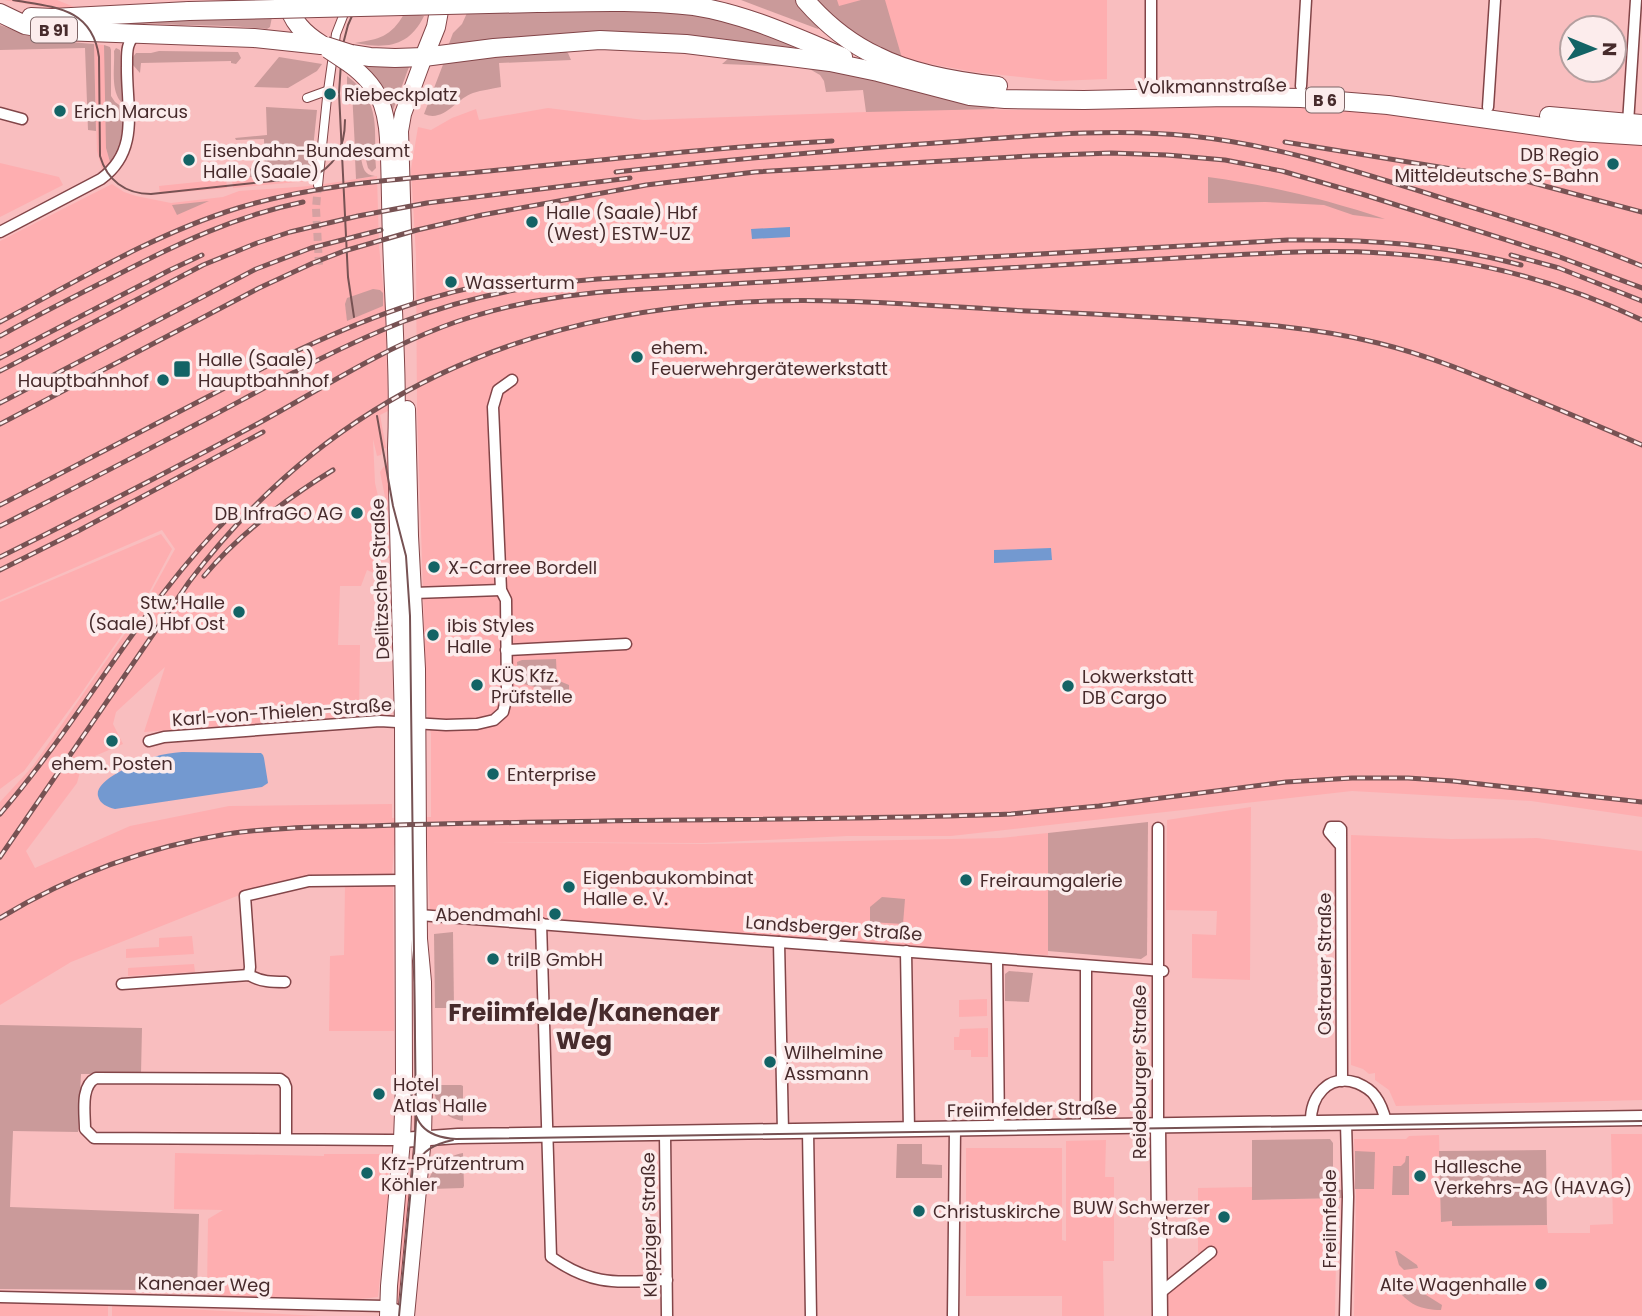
<svg xmlns="http://www.w3.org/2000/svg" width="1642" height="1316" font-family="Poppins,sans-serif">
<rect width="100%" height="100%" fill="#f9bebf"/>
<g fill="#feaeb0">
<path d="M4 0H57L79 9H55Z"/>
<path d="M822 0H1107V79L1056 81 974 72 909 60 857 30Z"/>
<path d="M94 44 104 45 105 57 106 148 110 162 102 169 97 151Z"/>
<path d="M893 106 1014 110 1160 106 1341 107 1573 141 1642 143V817L1531 801 1352 791 951 836H847L703 843 491 842 704 844 1000 838 1048 833V955L772 940 430 913 427 844 394 845 392 878H312L242 894 71 962 0 1005V802L33 766 142 609 175 549 162 530 0 600V241L112 184 124 192 136 196 171 203 223 197 239 191 311 186 377 176 379 246 385 306 388 411 380 415 386 448 382 449 381 455 377 456 373 439 375 483 392 558H374L376 574 367 570 361 586H340L338 645H360L359 716 144 732 165 667 116 712 113 724 123 744 83 761 77 783 26 851 35 868 130 826 229 806 392 804V818L431 817V734L427 713 417 408 416 256 411 169 418 127 431 130 452 118 476 109 479 120 548 108 644 120 866 112Z"/>
<path d="M0 163 59 177 63 185 0 217Z"/>
<path d="M306 170 308 181 233 188 232 179Z"/>
<path d="M226 179 227 188 160 194 159 186Z"/>
<path d="M388 461 396 542 387 507 380 472Z"/>
<path d="M161 534 172 549 143 604 80 695 24 771 0 789V602Z"/>
<path d="M1251 807 1250 980 1192 978V934L1216 935 1217 911 1166 910 1167 820Z"/>
<path d="M1351 835 1451 839 1537 838 1642 851V1100L1396 1106 1389 1090 1375 1080V1073L1369 1074 1363 1069 1351 1065Z"/>
<path d="M345 885 393 886 394 1031H329L330 956 344 955Z"/>
<path d="M192 936 194 954 126 958V949L159 947V938Z"/>
<path d="M194 964 195 972 128 976V968Z"/>
<path d="M987 999V1016L959 1017V1000Z"/>
<path d="M988 1028V1057H971V1050H954V1037H959L960 1029Z"/>
<path d="M1611 1134H1642V1316H1354L1356 1195 1354 1139H1406L1409 1136 1439 1135 1441 1221H1452L1453 1226 1547 1225 1548 1233H1590V1225L1613 1224Z"/>
<path d="M1106 1140 1105 1177H1114V1261H1103L1104 1316H1062V1296H966V1148H1062V1240L1066 1241V1141Z"/>
<path d="M175 1153 324 1156V1154H388L392 1159 378 1297 352 1300 278 1298 220 1296 207 1292 208 1219 223 1210 174 1209Z"/>
<path d="M1252 1187 1253 1200 1333 1198 1337 1199 1335 1316H1161V1291L1198 1260V1188Z"/>
<path d="M404 1195H412L402 1305 391 1296Z"/>
<path d="M0 1303 108 1305V1316H0Z"/>
<path d="M112 1305 319 1316H112Z"/>
</g>
<g fill="#ca9a9a">
<path d="M741 0H798L821 26 818 29Z"/>
<path d="M813 0H837L839 6 861 0H885L902 58C865 43 843 25 813 0Z"/>
<path d="M630 8C653 10 677 12 701 16 735 23 769 34 801 48L664 37 447 49 453 33 462 24 467 13Z"/>
<path d="M409 13 424 16C409 47 386 49 355 43 379 39 391 37 404 14Z"/>
<path d="M272 17 270 27 267 29C238 26 209 25 180 25 156 24 132 22 109 28L90 18Z"/>
<path d="M0 25C31 37 61 42 94 44L96 131 88 130 85 48 0 50Z"/>
<path d="M104 45 110 47 111 50V96L115 102 122 107C124 128 122 144 110 162L106 148Z"/>
<path d="M116 48 120 50 122 103C110 91 115 67 114 51Z"/>
<path d="M159 51 238 52 241 58 236 64 231 63V61L141 63 140 73 133 65V57L136 53H151Z"/>
<path d="M565 51 568 53 571 60 499 63 501 87C492 89 482 90 473 93 457 98 444 123 424 114L444 62 472 58Z"/>
<path d="M736 52 815 64 989 103 995 109 866 112 863 90 826 92 824 81 820 75 806 67 722 64Z"/>
<path d="M279 57 322 64 317 71 288 88 254 87Z"/>
<path d="M366 64 409 67 393 110 391 111 363 67Z"/>
<path d="M347 76C383 103 373 129 376 168L372 172 368 168 365 156 355 149 352 91H347Z"/>
<path d="M266 107 317 110 311 168 298 172 232 179V175L245 169 265 167 264 139 236 140 235 138 267 135Z"/>
<path d="M356 156 361 158C363 168 364 175 375 176L356 179 355 158Z"/>
<path d="M1208 177C1269 185 1327 200 1385 219L1353 215 1324 205 1265 202 1208 203Z"/>
<path d="M209 201 177 215 172 205Z"/>
<path d="M373 289 380 290 383 293V306L347 321 345 304 347 298Z"/>
<path d="M556 659 557 680 569 685V696L520 683 518 681 517 662 522 660Z"/>
<path d="M1148 822 1147 955 1141 959 1048 951V833Z"/>
<path d="M882 897 905 899 903 924 870 922V907Z"/>
<path d="M453 932 454 1008H435L434 934Z"/>
<path d="M1009 971 1033 973 1029 1002 1005 1001V974Z"/>
<path d="M0 1025 142 1028 141 1074H81L78 1132 13 1131 10 1207 199 1214 197 1292 145 1290 0 1289Z"/>
<path d="M433 1085H461L463 1086V1121C443 1118 435 1104 433 1085Z"/>
<path d="M1330 1139 1333 1143V1189L1342 1190V1198L1252 1200V1140Z"/>
<path d="M897 1144H922V1164L942 1165V1178H896Z"/>
<path d="M1546 1150 1547 1225 1452 1226V1221L1441 1222 1439 1151Z"/>
<path d="M1355 1151 1375 1152 1374 1189H1355Z"/>
<path d="M463 1153 464 1186 463 1188 431 1189V1185H428C430 1168 444 1157 463 1153Z"/>
<path d="M1406 1156H1409V1195H1392L1393 1166H1401L1405 1162Z"/>
<path d="M1395 1251H1397L1417 1265 1418 1268 1404 1270 1399 1265Z"/>
<path d="M1401 1283H1407L1442 1305 1441 1310C1421 1310 1407 1304 1396 1287L1398 1284Z"/>
</g>
<g fill="#7399d0">
<path d="M790 227V237L752 239 751 229Z"/>
<path d="M1051 548 1052 560 994 563V550Z"/>
<path d="M182 752 261 753 263 755 264 758 268 783 262 787 115 809C107 807 100 804 98 796 94 779 141 761 154 757 163 754 172 753 182 752Z"/>
</g>
<g fill="none" stroke-linecap="round" stroke-linejoin="round">
<path stroke="#d5a1a2" stroke-width="8" stroke-dasharray="8 4" stroke-linecap="butt" d="M318 185 316 208 319 265"/>
<defs>
<g id="pedestrian">
<path d="M307 98 329 90"/>
<path d="M318 185 327 98 336 34 347 6"/>
</g>
<g id="minor">
<path d="M1151 0V86"/>
<path d="M1301 86 1306 0"/>
<path d="M1488 107 1495 0"/>
<path d="M0 113 22 119"/>
<path d="M1628 123 1636 0"/>
<path d="M0 232 101 179C141 150 126 107 127 65 127 53 126 43 136 34"/>
<path d="M414 593 501 590"/>
<path d="M506 650 626 644"/>
<path d="M149 741 164 737 380 721 446 725 477 724 494 720 503 712 507 696 506 600 501 590 493 407 498 390 512 380"/>
<path d="M1158 828V1126"/>
<path d="M1341 846 1329 832 1331 827H1339L1341 829 1342 1081"/>
<path d="M419 915 1163 971"/>
<path d="M541 923 551 1257C594 1287 617 1282 667 1280"/>
<path d="M779 942 783 1132"/>
<path d="M906 951 909 1130"/>
<path d="M997 959 999 1128"/>
<path d="M249 975 250 967 245 896 309 881 403 880"/>
<path d="M122 984 249 975C261 982 272 982 285 982"/>
<path d="M1311 1123C1310 1097 1328 1073 1357 1083 1364 1086 1371 1090 1375 1096 1381 1104 1384 1113 1386 1122"/>
<path d="M1086 1127V966"/>
<path d="M808 1131 811 1316"/>
<path d="M665 1134 667 1316"/>
<path d="M286 1139V1087L284 1082 280 1079 96 1078C80 1086 85 1113 85 1129L94 1138 388 1140H402"/>
<path d="M1160 1293 1211 1252"/>
<path d="M0 1297 384 1306 395 1309 404 1316"/>
<path d="M953 1316 955 1129"/>
<path d="M1345 1316 1348 1197 1346 1123"/>
</g>
<g id="tertiary">
<path d="M1158 1126 1160 1316"/>
<path d="M402 1140 458 1136 1642 1118"/>
</g>
<g id="secondary">
<path d="M349 64C364 75 376 87 382 105 388 122 388 140 389 158 390 185 390 212 391 238 393 308 399 377 396 448L403 722 404 1085 402 1140 389 1286 388 1316"/>
<path d="M405 299 400 131 403 114 424 57"/>
<path d="M406 1316 423 1137 424 1086 423 982 419 939 418 844 417 669 410 536 407 409"/>
</g>
<g id="primary">
<path d="M287 0C291 21 304 34 322 45"/>
<path d="M805 0C825 23 849 43 877 56 910 73 961 82 998 86"/>
<path d="M537 3C589 2 642 0 694 6 746 14 795 37 843 57"/>
<path d="M0 13 25 25 61 31 254 38 321 45"/>
<path d="M31 17 52 18 189 11"/>
<path d="M351 54 370 57 395 58 424 57 494 48 600 40 686 44 830 62 878 72 970 96 1005 99 1084 100 1228 97 1301 98 1388 105 1579 132 1642 136"/>
<path d="M424 57 436 27 441 0"/>
<path d="M1549 116 1642 124"/>
</g>
</defs>
<use href="#pedestrian" stroke="#824548" stroke-width="10"/>
<use href="#minor" stroke="#824548" stroke-width="13"/>
<use href="#tertiary" stroke="#824548" stroke-width="17"/>
<use href="#secondary" stroke="#824548" stroke-width="18"/>
<use href="#primary" stroke="#824548" stroke-width="20"/>
<use href="#pedestrian" stroke="#fff" stroke-width="8"/>
<use href="#minor" stroke="#fff" stroke-width="10"/>
<use href="#tertiary" stroke="#fff" stroke-width="14"/>
<use href="#secondary" stroke="#fff" stroke-width="16"/>
<use href="#primary" stroke="#fff" stroke-width="18"/>
<g stroke="#775253" stroke-width="2">
<path d="M13 0C53 7 92 7 99 57L100 156C107 180 125 194 151 194L311 177C336 167 345 146 345 120"/>
<path d="M354 317 348 277 339 93 342 48 348 25 359 0"/>
<path d="M377 416 393 506 406 556 410 616 416 1121 414 1155 399 1316"/>
<path d="M411 1090C413 1122 423 1137 456 1139L1642 1121"/>
<path d="M415 1167C422 1150 435 1144 453 1140"/>
</g>
<defs>
<g id="rail">
<path d="M1285 142 1526 181 1642 212"/>
<path d="M616 172C732 159 848 149 964 141 1039 135 1116 128 1191 136 1277 145 1359 172 1442 198 1509 219 1577 239 1642 266"/>
<path d="M1511 255 1559 268 1642 301"/>
<path d="M0 322C77 281 154 234 238 208 319 183 406 179 489 171 603 160 717 147 832 141"/>
<path d="M0 336C39 314 79 294 119 274 179 243 236 216 303 202"/>
<path d="M0 358 170 270 202 255"/>
<path d="M0 371 203 265 257 243 290 232 358 216 427 203 630 178"/>
<path d="M0 403 256 269 311 248 381 230"/>
<path d="M0 424 259 288 313 263 344 251 417 230 482 215 646 185 755 172 1031 156 1111 153 1167 155 1225 160 1282 171 1365 195 1557 256 1642 288"/>
<path d="M0 505 288 355C361 320 436 291 517 279"/>
<path d="M0 526C71 490 141 453 212 416 274 383 336 348 402 322 464 298 531 284 598 279L1288 240C1368 239 1443 244 1521 265"/>
<path d="M0 557C87 514 173 469 259 423 319 390 377 352 442 327 502 304 564 294 628 290L1195 257C1257 254 1319 249 1381 253 1471 258 1560 281 1642 320"/>
<path d="M0 570 78 531 263 432"/>
<path d="M204 576C240 533 286 499 333 470"/>
<path d="M0 814C84 717 143 601 235 511"/>
<path d="M0 857 189 582C323 404 508 317 729 303 828 296 928 306 1027 311 1079 313 1131 316 1184 319 1250 323 1314 327 1378 343 1427 355 1473 374 1519 393 1560 410 1601 427 1642 445"/>
<path d="M0 918C69 876 147 847 227 834 275 827 322 827 370 826 428 824 487 823 545 822 700 819 856 820 1011 814L1099 806 1286 782 1352 778H1408L1453 781 1642 802"/>
</g>
</defs>
<use href="#rail" stroke="#775253" stroke-width="5"/>
<use href="#rail" stroke="#fcecec" stroke-width="2.5" stroke-dasharray="8" stroke-linecap="butt"/>
<defs>
<path id="secondary-bridge" d="M328 50 349 64"/>
<g id="primary-bridge">
<path d="M189 11 537 3"/>
<path d="M326 46 351 54"/>
</g>
</defs>
<use href="#secondary-bridge" stroke="#824548" stroke-width="18" stroke-linecap="butt"/>
<use href="#primary-bridge" stroke="#824548" stroke-width="20" stroke-linecap="butt"/>
<use href="#secondary-bridge" stroke="#fff" stroke-width="16"/>
<use href="#primary-bridge" stroke="#fff" stroke-width="18"/>
</g>
<g fill="#136365" stroke="#fcecec" stroke-width="2.5">
<circle cx="330" cy="94" r="7"/>
<circle cx="60" cy="111" r="7"/>
<circle cx="189" cy="160" r="7"/>
<circle cx="1613" cy="164" r="7"/>
<circle cx="532" cy="222" r="7"/>
<circle cx="451" cy="282" r="7"/>
<circle cx="637" cy="357" r="7"/>
<rect x="173" y="360" width="18" height="18" rx="3.5"/>
<circle cx="163" cy="380" r="7"/>
<circle cx="357" cy="513" r="7"/>
<circle cx="434" cy="567" r="7"/>
<circle cx="239" cy="612" r="7"/>
<circle cx="433" cy="635" r="7"/>
<circle cx="477" cy="685" r="7"/>
<circle cx="1068" cy="686" r="7"/>
<circle cx="112" cy="741" r="7"/>
<circle cx="493" cy="774" r="7"/>
<circle cx="966" cy="880" r="7"/>
<circle cx="569" cy="887" r="7"/>
<circle cx="555" cy="914" r="7"/>
<circle cx="493" cy="959" r="7"/>
<circle cx="770" cy="1062" r="7"/>
<circle cx="379" cy="1094" r="7"/>
<circle cx="367" cy="1173" r="7"/>
<circle cx="1420" cy="1176" r="7"/>
<circle cx="919" cy="1211" r="7"/>
<circle cx="1224" cy="1217" r="7"/>
<circle cx="1541" cy="1284" r="7"/>
</g>
<g text-anchor="middle" dominant-baseline="central" stroke-width="7" stroke-linejoin="round" paint-order="stroke">
<g fill="#fcecec" stroke="#7d6566" stroke-width="2">
<rect x="31" y="17.5" width="46" height="25" rx="5"/>
<rect x="1306" y="87.5" width="38" height="25" rx="5"/>
</g>
<g font-size="16" font-weight="bold" fill="#472b2c">
<text x="54" y="30">B 91</text>
<text x="1325" y="100">B 6</text>
</g>
<g font-size="18" fill="#472b2c" stroke="#fcecec">
<text transform="translate(1212 86) rotate(-1)">Volkmannstraße</text>
<text transform="translate(380 579) rotate(-92)">Delitzscher Straße</text>
<text transform="translate(282 712) rotate(-4)">Karl-von-Thielen-Straße</text>
<text transform="translate(834 928) rotate(4)">Landsberger Straße</text>
<text transform="translate(1324 964) rotate(-90)">Ostrauer Straße</text>
<text transform="translate(1139 1072) rotate(-90)">Reideburger Straße</text>
<text transform="translate(1032 1109) rotate(-1)">Freiimfelder Straße</text>
<text transform="translate(1329 1219) rotate(-90)">Freiimfelde</text>
<text transform="translate(649 1225) rotate(-91)">Klepziger Straße</text>
<text transform="translate(204 1284) rotate(1)">Kanenaer Weg</text>
</g>
<g font-size="18" fill="#472b2c" stroke="#fcecec" text-anchor="start">
<text x="344" y="94">Riebeckplatz</text>
<text x="74" y="111">Erich Marcus</text>
<text x="203" y="150">Eisenbahn-Bundesamt<tspan x="203" dy="21">Halle (Saale)</tspan></text>
<text x="1599" y="154" text-anchor="end">DB Regio<tspan x="1599" dy="21">Mitteldeutsche S-Bahn</tspan></text>
<text x="546" y="212">Halle (Saale) Hbf<tspan x="546" dy="21">(West) ESTW-UZ</tspan></text>
<text x="465" y="282">Wasserturm</text>
<text x="651" y="347">ehem.<tspan x="651" dy="21">Feuerwehrgerätewerkstatt</tspan></text>
<text x="198" y="359">Halle (Saale)<tspan x="198" dy="21">Hauptbahnhof</tspan></text>
<text x="149" y="380" text-anchor="end">Hauptbahnhof</text>
<text x="343" y="513" text-anchor="end">DB InfraGO AG</text>
<text x="448" y="567">X-Carree Bordell</text>
<text x="225" y="602" text-anchor="end">Stw. Halle<tspan x="225" dy="21">(Saale) Hbf Ost</tspan></text>
<text x="447" y="625">ibis Styles<tspan x="447" dy="21">Halle</tspan></text>
<text x="491" y="675">KÜS Kfz.<tspan x="491" dy="21">Prüfstelle</tspan></text>
<text x="1082" y="676">Lokwerkstatt<tspan x="1082" dy="21">DB Cargo</tspan></text>
<text x="112" y="763" text-anchor="middle">ehem. Posten</text>
<text x="507" y="774">Enterprise</text>
<text x="583" y="877">Eigenbaukombinat<tspan x="583" dy="21">Halle e. V.</tspan></text>
<text x="980" y="880">Freiraumgalerie</text>
<text x="541" y="914" text-anchor="end">Abendmahl</text>
<text x="507" y="959">tri|B GmbH</text>
<text x="784" y="1052">Wilhelmine<tspan x="784" dy="21">Assmann</tspan></text>
<text x="393" y="1084">Hotel<tspan x="393" dy="21">Atlas Halle</tspan></text>
<text x="381" y="1163">Kfz-Prüfzentrum<tspan x="381" dy="21">Köhler</tspan></text>
<text x="1434" y="1166">Hallesche<tspan x="1434" dy="21">Verkehrs-AG (HAVAG)</tspan></text>
<text x="1210" y="1207" text-anchor="end">BUW Schwerzer<tspan x="1210" dy="21">Straße</tspan></text>
<text x="933" y="1211">Christuskirche</text>
<text x="1527" y="1284" text-anchor="end">Alte Wagenhalle</text>
</g>
<g font-size="24" font-weight="bold" fill="#472b2c" stroke="#fcecec">
<text x="584" y="1012">Freiimfelde/Kanenaer<tspan x="584" dy="28">Weg</tspan></text>
</g>
</g>
<g transform="translate(1593 49) rotate(91)"><circle r="33" fill="#fcecec" stroke="#b49f9f" stroke-width="2"/>
<path d="M0-5L12 26L0 18L-12 26Z" fill="#136365"/>
<text y="-10" font-size="19" font-weight="bold" text-anchor="middle" fill="#472b2c">N</text>
</g>
</svg>
